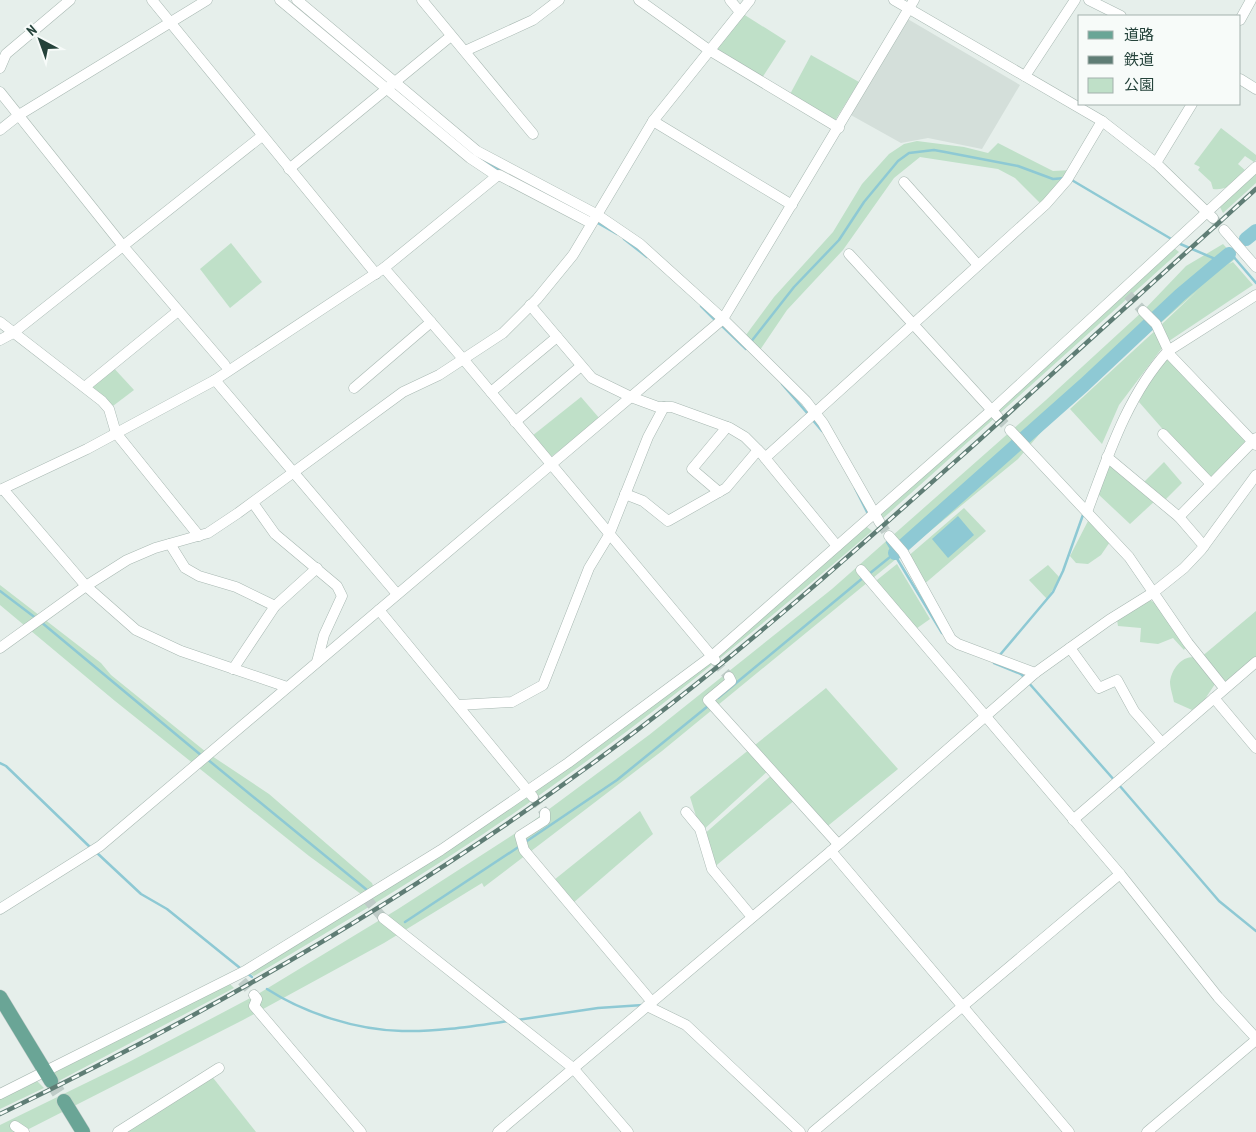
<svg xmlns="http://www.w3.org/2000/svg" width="1256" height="1132" font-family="'PT Sans Narrow','Noto Sans JP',sans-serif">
<rect width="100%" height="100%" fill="#e6efeb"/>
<path fill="#d4dfda" d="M906 18 1020 85 982 149 928 138 901 143 849 114Z"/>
<g fill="#bfe0c8">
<path d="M740 12 786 41 760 81 709 50Z"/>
<path d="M811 55 859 82 834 122 788 98Z"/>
<path d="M1221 128 1256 155V160L1254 162 1245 156 1238 164 1246 171C1235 181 1229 191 1213 189L1211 182 1198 170 1200 167 1194 164Z"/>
<path d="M917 141 964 147 988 153 998 143 1053 171 1073 170 1043 206 1015 178 998 169 920 157 894 178 843 250 787 310 758 353 743 339 774 297 833 232 862 184 889 154 904 144Z"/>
<path d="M1256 170V183L1223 213 1219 205Z"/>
<path d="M231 243 262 282 230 308 200 269Z"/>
<path d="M1223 244 1236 258 1229 264 1233 262 1253 285 1169 341 1162 324 1197 291 1055 416 1018 459 662 751 484 887 482 883 384 943 243 1020 23 1132H0V1125L127 1063 258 994 398 909 525 827 649 735 832 589 1046 400 1143 311 1186 266Z"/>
<path d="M1174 248 1179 252 879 522 875 514Z"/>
<path d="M1158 328 1165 344 1119 405 1102 444 1070 409Z"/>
<path d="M1166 354 1251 438 1209 482 1139 402 1158 362Z"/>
<path d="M111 365 134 390 109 409 86 386Z"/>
<path d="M581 397 600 419 547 460 532 436Z"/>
<path d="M1110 459 1157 499 1130 524 1097 493Z"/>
<path d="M1164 462 1182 483 1164 501 1143 483Z"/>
<path d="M964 508 986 531 922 586 906 558Z"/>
<path d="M1088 521 1105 531 1112 539 1101 555 1088 564 1076 563 1070 556Z"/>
<path d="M863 524 872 531C767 621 661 709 548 789 454 857 354 917 254 976L247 972 365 897 309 856 115 701 0 605V585L101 663 111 675 206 752 269 794 372 883 375 891 427 859 710 657Z"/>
<path d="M897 564 930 619 913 631 872 584Z"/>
<path d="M1048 565 1060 578 1047 599 1029 580Z"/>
<path d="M1150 600 1165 609 1188 643 1184 650 1173 638 1158 644 1140 642 1141 628 1118 626 1117 620Z"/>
<path d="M1256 611V662L1224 688 1215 684 1203 702 1192 710 1174 702C1173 696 1170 688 1170 682 1172 667 1184 653 1200 658Z"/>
<path d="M826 688 898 769 824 829 796 799 712 869 702 836 774 773 770 769 701 832 690 797Z"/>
<path d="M640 811 653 834 573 903 554 880Z"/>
<path d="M228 982 234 988 55 1083 48 1071Z"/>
<path d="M210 1074 256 1132H123Z"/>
<path d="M34 1078 44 1088 0 1109V1094Z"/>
</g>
<path fill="#8ec9d4" d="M958 516 974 535 948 558 932 539Z"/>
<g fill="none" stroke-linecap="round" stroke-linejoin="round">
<g stroke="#8ec9d4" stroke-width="2.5">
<path d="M478 157 501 171"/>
<path d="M1070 179 1173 240"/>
<path d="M537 189 555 198"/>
<path d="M573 207 583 214"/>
<path d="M596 222 617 234"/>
<path d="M624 239 647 257"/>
<path d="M1178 243 1220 261 1232 255 1256 283"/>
<path d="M701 306 717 322"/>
<path d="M721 325 746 349"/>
<path d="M750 343 794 287 839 240 864 202 898 161 909 153 934 150 945 152 1018 166 1053 179 1065 178"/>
<path d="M782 384 808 414"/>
<path d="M811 418 822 431"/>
<path d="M855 488 868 514"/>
<path d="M887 542 942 633"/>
<path d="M869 574 895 553"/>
<path d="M0 591 37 619"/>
<path d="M41 622 202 756"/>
<path d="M999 656 1053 592 1063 571 1084 512"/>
<path d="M994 663 1021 674 1025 678"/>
<path d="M1028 682 1115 781"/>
<path d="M718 698 864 577"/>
<path d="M207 759 367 890"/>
<path d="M0 763 6 766 92 849"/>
<path d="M1119 785 1219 901 1256 931"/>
<path d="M524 843 617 780 708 706"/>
<path d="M96 852 141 894 167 909 240 968"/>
<path d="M405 922 520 846"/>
<path d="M247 973 252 977"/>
<path d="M267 989C304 1013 356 1030 402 1031 437 1032 474 1026 509 1021"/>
<path d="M517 1020 598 1008 643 1005"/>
</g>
<g stroke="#8ec9d4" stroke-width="14">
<path d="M1246 239 1256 231"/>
<path d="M895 553 1084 385 1180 295 1229 254"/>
</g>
<g stroke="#bfccc8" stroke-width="10" stroke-dasharray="10 5" stroke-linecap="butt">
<path d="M1213 218 1224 230"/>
<path d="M1128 295 1143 311"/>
<path d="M998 417 1010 430"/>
<path d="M880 523 889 536"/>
<path d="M715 661 729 677"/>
<path d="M533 797 545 813"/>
<path d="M366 898 383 918"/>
<path d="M242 981 254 995"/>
</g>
<path stroke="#bfccc8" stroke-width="14" stroke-dasharray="14 7" stroke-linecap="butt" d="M51 1081 64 1101"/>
<defs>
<g id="minor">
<path d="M152 0 376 274"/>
<path d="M280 0 470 158 497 176 499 175 591 223"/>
<path d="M297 0 477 151 596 214 640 244 723 319 806 401 823 423 880 523"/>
<path d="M422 0 533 134"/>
<path d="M639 0 709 50 839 128"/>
<path d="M730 0 740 12"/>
<path d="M894 0 1102 121 1156 163 1213 218"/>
<path d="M1089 0 1121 16"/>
<path d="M1240 20 1251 0"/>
<path d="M465 51 533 20 559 0"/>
<path d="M0 68 6 54 70 0"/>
<path d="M1025 76 1075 0"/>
<path d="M1240 79 1256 89"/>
<path d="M0 92 123 246 225 365"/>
<path d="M653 121 792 205"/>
<path d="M0 130 19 115 207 0"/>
<path d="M1156 163 1192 104"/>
<path d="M289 169 451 36"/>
<path d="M904 182 978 265"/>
<path d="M1224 230 1256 267"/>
<path d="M849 254 998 417"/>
<path d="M384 268 464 360 715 660"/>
<path d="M530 305 592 378 631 397 658 407H672L730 428 745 437 761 453 837 546"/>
<path d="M1143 311 1156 324 1171 356 1256 445"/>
<path d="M0 322 102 401 109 409 116 433 199 536"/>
<path d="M0 340 13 333 262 136"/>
<path d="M215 380 397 594"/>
<path d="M86 386 178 311"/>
<path d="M354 388 431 322"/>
<path d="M491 392 557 337"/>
<path d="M515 422 581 366"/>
<path d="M1010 430 1129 557 1188 643 1224 688"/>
<path d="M1163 434 1211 484"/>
<path d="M1107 457 1179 517 1204 546"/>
<path d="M765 458 1046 204 1067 180 1102 121"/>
<path d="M3 489 86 586 136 630 181 651 287 687"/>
<path d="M0 490 87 449 215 380 384 268 497 176"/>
<path d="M719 492 692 469 727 427"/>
<path d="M625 494 643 501 668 521 726 488 758 450"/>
<path d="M253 503 275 534 337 586 342 596 324 635 317 662"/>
<path d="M1087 512C1108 456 1127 396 1168 351L1256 295"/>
<path d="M1179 517 1256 438"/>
<path d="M889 536 903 552 951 639 958 644 1035 673"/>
<path d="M170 544 185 568 199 576 236 587 275 606"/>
<path d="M861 570 1120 874 1218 997 1256 1038"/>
<path d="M379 610 533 797"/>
<path d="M0 648 86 586 127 560 155 548 208 533 238 513 403 392 439 375 503 333 537 299 573 255 653 121 750 0"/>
<path d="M1070 648 1099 688 1117 680 1134 711 1162 743"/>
<path d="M233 669 275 606 317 568"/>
<path d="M729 677 731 681 708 700 838 844"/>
<path d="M1214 698 1256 748"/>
<path d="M458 705 512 702 543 685 589 568 609 535 648 437 664 407"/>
<path d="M686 812 700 829 712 869 752 917"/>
<path d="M545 813V820L520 836 524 850 652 1002"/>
<path d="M1073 820 1256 662"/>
<path d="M831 851 1069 1132"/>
<path d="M0 909 100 846 723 319 914 0"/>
<path d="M383 918 573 1068 628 1132"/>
<path d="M254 995 257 999 254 1006 361 1132"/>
<path d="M647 1006 686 1025 800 1132"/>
<path d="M0 1094 245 971 441 850 568 763 712 656 992 410 1256 167"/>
<path d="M15 1126 24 1132"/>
<path d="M118 1132 219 1068"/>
<path d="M498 1132 831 851 1035 673 1109 620 1154 592 1184 568 1201 550 1256 475"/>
<path d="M813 1132 1120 874"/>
<path d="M1147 1132 1256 1040"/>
</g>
<g id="major">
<path d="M0 997 51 1081"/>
<path d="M64 1101 83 1132"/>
</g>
</defs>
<use href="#minor" stroke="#a8b8b2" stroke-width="11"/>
<use href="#major" stroke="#c2cac8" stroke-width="15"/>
<use href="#minor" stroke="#fff" stroke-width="10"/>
<use href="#major" stroke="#6aa596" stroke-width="14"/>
<defs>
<path id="rail" d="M0 1114C225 1006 441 879 640 728 757 639 866 541 976 443 1069 358 1163 274 1256 189"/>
</defs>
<use href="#rail" stroke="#5f7d75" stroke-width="4.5"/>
<use href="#rail" stroke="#f7fbf9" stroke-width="2.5" stroke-dasharray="8" stroke-linecap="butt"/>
</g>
<rect x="1078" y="15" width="162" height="90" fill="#f7fbf9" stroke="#a3b1ad"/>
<rect x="1088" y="31" width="25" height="8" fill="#6aa596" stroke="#a3b1ad"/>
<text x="1124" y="40" font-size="15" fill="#24423a">道路</text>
<rect x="1088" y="56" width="25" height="8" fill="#5f7d75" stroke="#a3b1ad"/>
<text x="1124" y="65" font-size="15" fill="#24423a">鉄道</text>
<rect x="1088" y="78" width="25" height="15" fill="#bfe0c8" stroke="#a3b1ad"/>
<text x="1124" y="90" font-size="15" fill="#24423a">公園</text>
<g transform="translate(40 40) rotate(319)" stroke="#f7fbf9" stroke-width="4" paint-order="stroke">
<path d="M0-4L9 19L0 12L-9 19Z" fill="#24423a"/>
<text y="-8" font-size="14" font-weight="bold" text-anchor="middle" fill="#24423a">N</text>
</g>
</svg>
